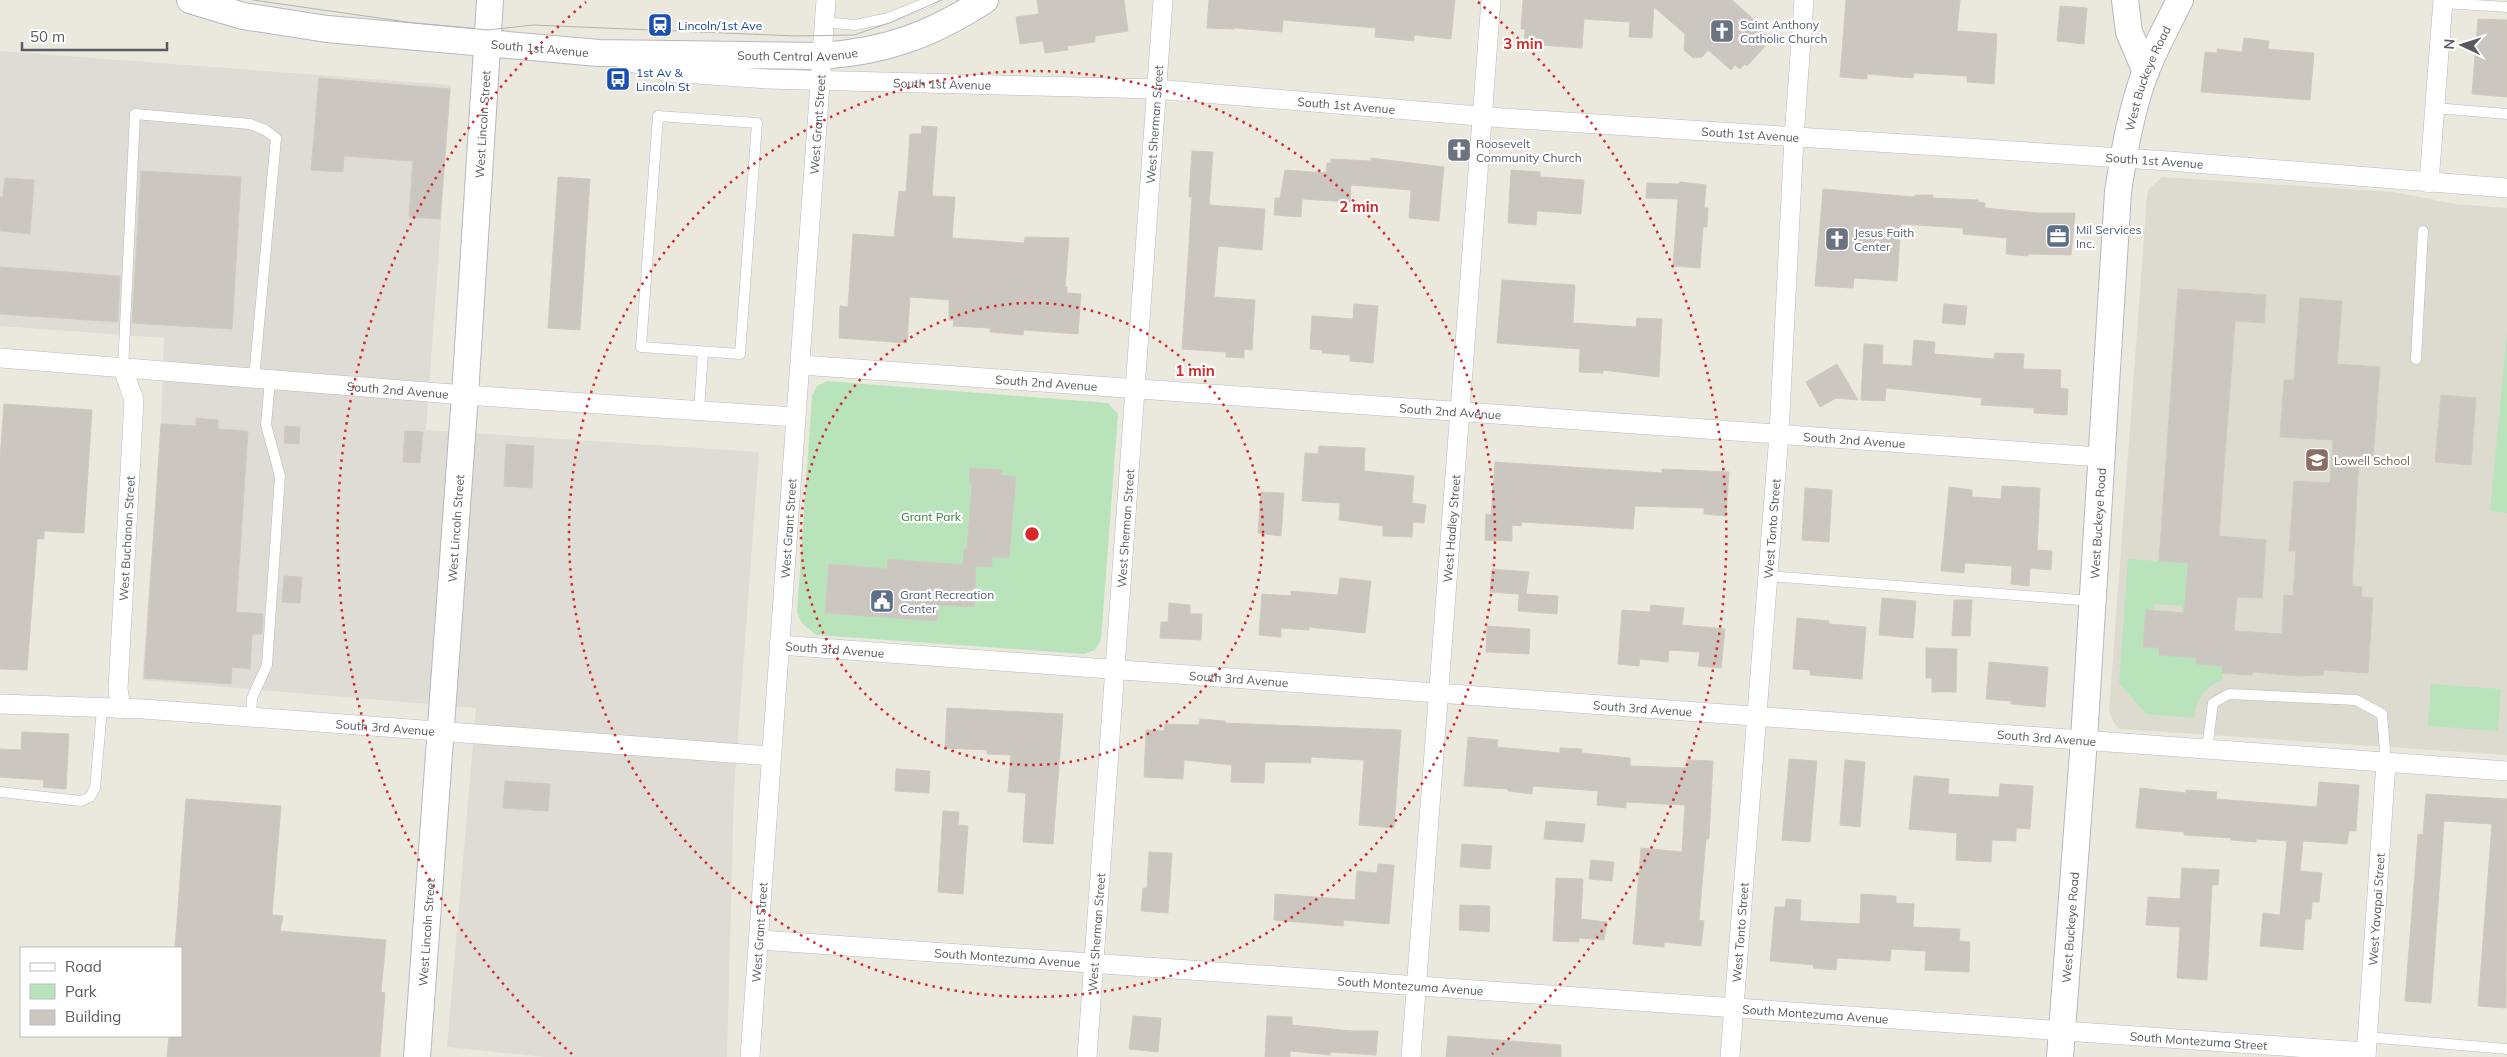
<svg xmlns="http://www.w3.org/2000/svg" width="2507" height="1057" font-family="Mulish,sans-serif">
<rect width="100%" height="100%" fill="#ebe9de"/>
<path fill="#dfdcd6" d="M0 51 451 85 426 430 759 452 734 791 727 1057H544L447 1047 476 708 142 680 161 428 164 338 0 326Z"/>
<path fill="#dddbcf" d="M2162 177 2394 192 2455 204 2507 208V755L2120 729 2114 723 2109 712 2147 196 2149 189Z"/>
<g fill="#b9e4bb">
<path d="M2507 333V513L2490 511Z"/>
<path d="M827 381 1108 403 1118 414 1101 640 1095 650 1084 654 816 635 802 623 797 612 812 396 817 386Z"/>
<path d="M2128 559 2188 563 2185 593 2209 595 2202 614 2182 613V606L2154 604 2159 655 2196 657V664L2223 666 2222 680C2205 687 2196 699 2194 718L2146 714 2119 683Z"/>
<path d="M2431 684 2501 689 2498 731 2428 726Z"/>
</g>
<g fill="#cbc7c0" stroke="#d0cabd">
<path d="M1037 0H1124L1128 31 1095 36V42L1067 46 1068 50 1045 53 1043 41 1020 44 1016 17 1039 14Z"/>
<path d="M1209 0H1455L1451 39 1414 35V41L1375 37 1376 28 1283 20 1282 32 1234 28V29L1207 28Z"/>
<path d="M1523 0H1732L1759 24 1757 27 1768 37 1763 43 1766 45 1747 66 1745 64 1740 69 1735 65 1731 70 1708 50 1702 57 1693 58 1684 50 1685 34 1654 7 1652 38 1629 37 1630 22 1584 19 1582 48 1524 44 1525 29H1521Z"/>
<path d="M1846 0H1960L1957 31 1997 34 1994 84 1967 82V76L1914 73 1913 78 1867 74V79L1840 77Z"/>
<path d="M2060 6 2087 8 2084 44 2057 41Z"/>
<path d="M2478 19 2507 20V97L2472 94Z"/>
<path d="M2244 38 2269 41 2268 49 2314 53 2310 100 2201 92 2205 52 2217 53V49L2242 52Z"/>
<path d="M319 78 450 89 440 219 409 217 413 161 344 156 343 172 311 170Z"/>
<path d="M922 126 937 127 932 196 955 197 952 238 1024 243 1025 237 1069 238 1065 287H1067V293L1081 294 1078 334 1024 330 1023 335 990 332V328L953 326 954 320H949V300L910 297 907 343 839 338 840 306 848 307 853 234 894 237 899 191 906 192 910 134H921Z"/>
<path d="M1192 151 1213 152 1209 205 1265 209 1262 250 1218 246 1214 297 1255 300 1252 350 1244 349V358L1226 357V352L1182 349 1189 244 1192 197H1189Z"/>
<path d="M1371 158 1444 167 1439 221 1409 218 1411 190 1351 185 1350 202 1302 199 1301 217 1274 215 1275 198H1280L1285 170 1326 173 1327 163H1331V159L1371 161Z"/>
<path d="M1511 170 1540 172V177L1584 180 1581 214 1537 211 1536 225 1508 223Z"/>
<path d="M141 171 241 177 232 329 132 323Z"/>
<path d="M558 177 590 179 580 330 548 328Z"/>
<path d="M5 178 34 180 30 234 0 231V197H3Z"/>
<path d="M1680 182 1706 185 1704 208H1708L1707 227H1703L1700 268 1673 266 1678 199 1646 198 1647 183 1679 184Z"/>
<path d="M1823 189 1914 197 1915 195H1933V198L1978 200V202L1985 203V208L2037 213H2075L2071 255 2028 254V256L2006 254 2007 238 1963 234V228L1901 224 1897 281 1854 278 1853 288 1815 286Z"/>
<path d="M0 267 120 276 118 322 0 314Z"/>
<path d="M1502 280 1575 285 1573 323 1636 327 1637 318 1662 319 1659 377 1603 370V373L1579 372 1580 349 1497 343Z"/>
<path d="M2178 289 2266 295 2264 323 2235 321 2219 536 2266 540 2262 598 2237 597 2234 631 2282 634 2284 595 2293 596 2296 551H2289L2294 481 2330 483 2333 440 2280 437 2284 380H2294L2300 298 2342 301 2337 364 2380 367 2373 457 2359 456 2352 586 2362 587 2361 597 2373 598 2368 673 2324 670 2323 675 2298 676 2253 672 2252 675 2222 673 2223 666 2196 664V658L2159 655V648L2143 647 2146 610 2184 613 2188 563 2159 561Z"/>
<path d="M1354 304 1378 306 1373 363 1350 361V355L1322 353 1323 350 1310 349 1312 316 1353 319Z"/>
<path d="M1944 304 1967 306 1965 325 1942 323Z"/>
<path d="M1914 340 1935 342 1934 354 1994 359 1995 353 2024 354 2023 369 2061 370 2060 388 2068 389 2067 415 2034 413V408L1981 405 1982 398 1886 388 1885 401 1861 400 1864 344 1883 345 1882 364 1912 366Z"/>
<path d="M1837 364 1858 400 1836 398 1820 407 1806 382Z"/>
<path d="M2441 395 2476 398 2471 465 2435 462Z"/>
<path d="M4 404 92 410 84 533 44 531V539H37L27 670 0 669V459Z"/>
<path d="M196 418 218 420V429L248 431 236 612 263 614 262 634H252L250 669 232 667 231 684 144 678 161 424 196 426Z"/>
<path d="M285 426 300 427 299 444 284 443Z"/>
<path d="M405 431 423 432 420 463 403 462Z"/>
<path d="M506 444 534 446 532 488 504 486Z"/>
<path d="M1319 446 1365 448 1364 471 1414 476 1412 503 1426 505 1424 523 1413 522 1412 537 1383 536V526L1339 520 1340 503 1302 501 1305 453 1318 454Z"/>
<path d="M1495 462 1662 473V469L1729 472 1726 516 1704 514V508L1635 506 1633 529 1522 522 1521 526 1512 525V541L1485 540 1486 514 1491 515Z"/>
<path d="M970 468 1002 470 1001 475 1016 477 1009 558 992 557V567L976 566 974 607 938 605 937 621 825 613 829 564 887 569 888 559 963 565 964 549H967L972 483H969Z"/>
<path d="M2002 486 2040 488 2037 550 2052 551 2051 570 2030 568 2029 586 2011 584 2012 566 1965 563 1964 573 1941 571 1949 487 1972 490V497L2001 499Z"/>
<path d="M1805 488 1832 490 1829 542 1802 540Z"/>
<path d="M1261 492 1284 493 1281 536 1258 533Z"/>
<path d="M1492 569 1529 572 1526 594 1558 596 1557 614 1518 611 1519 594 1490 592Z"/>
<path d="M284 576 302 577 300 603 282 602Z"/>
<path d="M1340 578 1371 581 1365 633 1309 627V630L1281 628V637L1259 635 1262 594 1291 596V591L1338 595Z"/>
<path d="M1882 598 1916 601 1913 638 1879 635Z"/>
<path d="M1954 600H1972L1970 636H1952Z"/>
<path d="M1169 603 1190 605V614H1202L1201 640 1160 638 1161 622H1168Z"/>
<path d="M1651 605 1684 608 1682 625 1725 629 1721 668 1698 666 1700 652 1669 650 1668 662 1640 659 1639 666 1618 664 1622 610 1650 612Z"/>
<path d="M1797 618 1829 621V624L1866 627 1862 679 1810 675V670L1793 669Z"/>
<path d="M1487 626 1530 629 1529 654 1486 652Z"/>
<path d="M1926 648 1957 649 1956 692H1932V678H1926Z"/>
<path d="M1989 662 2048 667 2045 707 2011 704V701L1986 699Z"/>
<path d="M947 708 1063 714 1053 844 1023 842 1026 793 1008 792 1011 755 987 754V750L945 748Z"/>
<path d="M1200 719 1225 721V723L1401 730 1394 828 1359 825 1364 760 1311 757V763L1265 762 1264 783 1231 782 1232 765 1184 760 1183 779 1144 777 1146 730 1164 731 1165 724 1199 725Z"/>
<path d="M22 732 69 734 66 789 43 787 44 780 0 777V749L21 750Z"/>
<path d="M1468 737 1498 740 1497 747 1560 753V748L1582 749V753L1630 758V766L1687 768V760L1713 761 1709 839H1706L1699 920 1704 921 1701 946 1664 942V947L1633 944 1641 848 1682 852 1685 805 1626 802V808L1597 805 1598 791 1533 786 1532 794 1508 791V789L1464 786Z"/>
<path d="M1789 759 1817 761 1810 842 1782 840Z"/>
<path d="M1845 760 1865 762 1860 827 1840 825Z"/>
<path d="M896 769 930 771 929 793 895 791Z"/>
<path d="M1914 776 1949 779 1948 794 1999 797 2000 784 2033 786 2030 829 2016 828V841L1992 840 1991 862 1956 860 1957 833 1909 829Z"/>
<path d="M505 781 550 784 548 811 503 808Z"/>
<path d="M2319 782 2359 785 2356 831H2349L2347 844 2303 841 2300 871 2322 873 2319 902H2312L2311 919H2305L2303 950 2260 946 2263 913 2280 915 2287 841 2256 839V842L2231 840V838L2184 835V832L2136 828 2140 788 2186 793V790L2217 792 2216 799 2317 807Z"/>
<path d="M2426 794 2507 799 2506 1008 2478 1006 2492 824 2444 821 2431 1003 2405 1001 2418 834 2423 835Z"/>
<path d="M186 799 281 806 272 915 283 916 280 931 386 940 381 992 385 993 380 1057H167L169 1036H181V948H175Z"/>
<path d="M943 811 959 812 958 825 968 826 963 894 938 892Z"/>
<path d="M1546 821 1585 824 1583 842 1544 839Z"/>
<path d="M1462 844 1492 846 1490 869 1460 867Z"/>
<path d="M1149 852 1172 853 1168 913 1141 911 1143 888H1147Z"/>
<path d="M1591 860 1614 862 1612 881 1589 879Z"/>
<path d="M1378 864 1394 865 1389 924 1344 920 1343 926 1274 920 1275 894 1355 900 1357 871 1377 873Z"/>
<path d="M2182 868 2219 870 2218 885H2212L2207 980 2177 978 2180 927 2146 925 2148 897 2180 899Z"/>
<path d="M1556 878 1583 879 1581 919 1607 922 1604 940 1579 938V942L1553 941Z"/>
<path d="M1861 894 1896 896V903L1914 904 1913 927 1960 929 1959 941 1970 942 1969 972 1925 970 1926 951 1891 949 1890 961 1837 958 1836 970 1813 968 1814 965 1770 961 1775 907H1785L1786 899 1801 900 1800 921 1860 924Z"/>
<path d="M1460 905 1490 906 1489 932 1459 930Z"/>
<path d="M1133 1016 1161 1018 1158 1052 1129 1049Z"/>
<path d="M1267 1016 1292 1017V1025L1352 1031H1378L1376 1055 1330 1052V1055L1290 1051V1057H1265Z"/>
<path d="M1448 1036 1561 1045V1057H1446Z"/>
</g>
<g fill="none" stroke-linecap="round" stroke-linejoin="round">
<defs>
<g id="service">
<path d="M2443 3 2507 7"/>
<path d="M824 22 855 25 889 18 933 0"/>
<path d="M2435 108 2507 114"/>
<path d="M658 116 757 123 740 354 641 347Z"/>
<path d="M2416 359 2423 231"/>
<path d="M123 369 135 114 250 124 265 130 276 138 254 379"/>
<path d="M699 411 703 352"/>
<path d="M1767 576 2092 601"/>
<path d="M251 717 252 698 267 665 280 476 266 425 270 380"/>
<path d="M2207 749 2213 703 2229 694 2356 700 2382 714 2386 762"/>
<path d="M0 792 81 801 90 797 95 788 102 709"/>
<path d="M2367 1037 2507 1049"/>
</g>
<g id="minor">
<path id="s1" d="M624 60 668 72 767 79 1156 89 1503 118 2169 161 2507 188"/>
<path d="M2429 183 2443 0"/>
<path id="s2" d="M0 358 465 395 795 417"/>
<path id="s3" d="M801 365 2100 457"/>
<path id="s4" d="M779 645 2507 771"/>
<path id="s5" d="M0 704 144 709 771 756"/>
<path id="s6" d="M121 709 118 689 134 400 123 369"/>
<path id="s7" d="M760 940 2366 1052"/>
<path id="s8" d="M750 1057 826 0"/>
<path id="s9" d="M1087 1057 1163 0"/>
<path id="s10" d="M1411 1057C1435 704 1467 353 1491 0"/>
<path id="s11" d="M1730 1057 1779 434 1794 138 1804 0"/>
<path id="s12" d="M2366 1057 2386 762"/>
</g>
<g id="secondary">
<path id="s13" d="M190 0 243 16 327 29 599 53 822 56C887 51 931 35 985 0"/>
<path d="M2125 0 2129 32 2146 72"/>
<path id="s14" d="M417 1057 465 395 490 0"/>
<path id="s15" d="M2060 1057 2084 739 2118 192C2124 152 2131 111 2145 73 2155 48 2168 24 2180 0"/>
</g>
</defs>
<use href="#service" stroke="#b7b9be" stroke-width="11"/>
<use href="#minor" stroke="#b7b9be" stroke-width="20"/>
<use href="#secondary" stroke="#b5b8be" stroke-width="28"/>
<use href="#service" stroke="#fff" stroke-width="10"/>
<use href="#minor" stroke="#fff" stroke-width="19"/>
<use href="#secondary" stroke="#fff" stroke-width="26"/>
<path stroke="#b2b3b3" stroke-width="1" d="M253 0 414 23 488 30 533 25 795 36 854 35 889 23 942 0"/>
</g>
<g fill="none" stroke="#d62828" stroke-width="2.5" stroke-dasharray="2.5 5">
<circle cx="1032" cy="534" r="231"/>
<circle cx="1032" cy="534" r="463"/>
<path d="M572 1054A694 694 0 0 1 586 2M1478 2A694 694 0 0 1 1492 1054"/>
</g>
<defs>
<symbol id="station-square" viewBox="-11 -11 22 22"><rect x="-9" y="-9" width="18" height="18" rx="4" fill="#1a4fb4" stroke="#fff"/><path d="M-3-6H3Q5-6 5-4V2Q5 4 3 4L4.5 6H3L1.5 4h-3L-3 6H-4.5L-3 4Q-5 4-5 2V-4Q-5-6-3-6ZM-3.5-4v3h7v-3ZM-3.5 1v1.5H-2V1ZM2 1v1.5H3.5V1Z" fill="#fff"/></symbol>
<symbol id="church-square" viewBox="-11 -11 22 22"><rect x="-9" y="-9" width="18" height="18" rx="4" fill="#6b7280" stroke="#fff"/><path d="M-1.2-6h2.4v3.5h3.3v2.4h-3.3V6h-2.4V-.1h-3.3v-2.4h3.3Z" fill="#fff"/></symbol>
<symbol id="bus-square" viewBox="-11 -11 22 22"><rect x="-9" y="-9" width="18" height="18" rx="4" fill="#1a4fb4" stroke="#fff"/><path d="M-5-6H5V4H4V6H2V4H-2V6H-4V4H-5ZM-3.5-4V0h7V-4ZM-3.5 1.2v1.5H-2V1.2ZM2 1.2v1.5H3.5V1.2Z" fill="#fff"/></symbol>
<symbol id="office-square" viewBox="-11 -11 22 22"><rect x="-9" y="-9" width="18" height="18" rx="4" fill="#5c6f8a" stroke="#fff"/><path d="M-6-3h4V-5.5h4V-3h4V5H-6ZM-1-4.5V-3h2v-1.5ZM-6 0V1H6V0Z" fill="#fff"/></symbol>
<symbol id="school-square" viewBox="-11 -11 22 22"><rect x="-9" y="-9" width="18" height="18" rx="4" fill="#8d6e63" stroke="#fff"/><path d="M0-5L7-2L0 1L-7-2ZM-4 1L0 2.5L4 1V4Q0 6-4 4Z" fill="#fff"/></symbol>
<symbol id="civic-square" viewBox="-11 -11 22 22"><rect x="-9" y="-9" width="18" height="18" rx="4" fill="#5c6f8a" stroke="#fff"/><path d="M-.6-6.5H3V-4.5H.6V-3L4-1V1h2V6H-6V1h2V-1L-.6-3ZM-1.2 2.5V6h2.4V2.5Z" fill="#fff"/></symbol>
</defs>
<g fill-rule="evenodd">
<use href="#station-square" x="646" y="11" width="28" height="28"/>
<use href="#church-square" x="1708" y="17" width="28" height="28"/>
<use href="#bus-square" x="604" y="65" width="28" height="28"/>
<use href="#church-square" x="1445" y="136" width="28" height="28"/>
<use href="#office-square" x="2044" y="222" width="28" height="28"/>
<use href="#church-square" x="1823" y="225" width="28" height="28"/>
<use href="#school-square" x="2303" y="446" width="28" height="28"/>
<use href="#civic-square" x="868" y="587" width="28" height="28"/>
</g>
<g text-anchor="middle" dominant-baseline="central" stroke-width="4.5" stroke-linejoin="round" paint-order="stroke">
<g font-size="12" fill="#5b616d" stroke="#fff" text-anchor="start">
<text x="1740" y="24">Saint Anthony<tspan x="1740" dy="14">Catholic Church</tspan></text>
<text x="1476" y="143">Roosevelt<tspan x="1476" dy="14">Community Church</tspan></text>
<text x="1854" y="232">Jesus Faith<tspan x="1854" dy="14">Center</tspan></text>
</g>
<g font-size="12" fill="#164399" stroke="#fff" text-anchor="start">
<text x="678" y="25">Lincoln/1st Ave</text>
<text x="636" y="72">1st Av &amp;<tspan x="636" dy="14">Lincoln St</tspan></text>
</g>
<g font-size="12" fill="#585b60" stroke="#fff">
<text stroke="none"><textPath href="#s13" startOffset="354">South 1st Avenue</textPath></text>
<text stroke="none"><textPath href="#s13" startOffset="612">South Central Avenue</textPath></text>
<text stroke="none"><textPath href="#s15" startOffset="985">West Buckeye Road</textPath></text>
<text stroke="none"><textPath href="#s1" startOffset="320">South 1st Avenue</textPath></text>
<text stroke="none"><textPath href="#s1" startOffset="725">South 1st Avenue</textPath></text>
<text stroke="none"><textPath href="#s14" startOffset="935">West Lincoln Street</textPath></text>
<text stroke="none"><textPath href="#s8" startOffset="935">West Grant Street</textPath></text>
<text stroke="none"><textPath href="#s9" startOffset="935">West Sherman Street</textPath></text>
<text stroke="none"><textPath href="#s1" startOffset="1130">South 1st Avenue</textPath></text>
<text stroke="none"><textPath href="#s1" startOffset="1535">South 1st Avenue</textPath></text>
<text stroke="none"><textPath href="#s3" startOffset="246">South 2nd Avenue</textPath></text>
<text stroke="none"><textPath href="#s2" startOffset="399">South 2nd Avenue</textPath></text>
<text stroke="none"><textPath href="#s3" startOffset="651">South 2nd Avenue</textPath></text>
<text stroke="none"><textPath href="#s3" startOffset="1056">South 2nd Avenue</textPath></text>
<text stroke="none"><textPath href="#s15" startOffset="535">West Buckeye Road</textPath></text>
<text stroke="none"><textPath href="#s8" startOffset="530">West Grant Street</textPath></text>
<text stroke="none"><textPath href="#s10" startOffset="530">West Hadley Street</textPath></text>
<text stroke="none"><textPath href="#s14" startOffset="530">West Lincoln Street</textPath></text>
<text stroke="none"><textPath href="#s9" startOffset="530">West Sherman Street</textPath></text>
<text stroke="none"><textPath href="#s11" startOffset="530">West Tonto Street</textPath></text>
<text stroke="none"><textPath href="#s6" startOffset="171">West Buchanan Street</textPath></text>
<text stroke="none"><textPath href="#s4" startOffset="56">South 3rd Avenue</textPath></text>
<text stroke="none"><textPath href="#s4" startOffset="461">South 3rd Avenue</textPath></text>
<text stroke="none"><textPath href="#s4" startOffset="866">South 3rd Avenue</textPath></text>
<text stroke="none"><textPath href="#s5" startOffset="386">South 3rd Avenue</textPath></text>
<text stroke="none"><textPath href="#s4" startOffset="1271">South 3rd Avenue</textPath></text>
<text stroke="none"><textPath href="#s12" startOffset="148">West Yavapai Street</textPath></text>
<text stroke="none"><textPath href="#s15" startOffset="130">West Buckeye Road</textPath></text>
<text stroke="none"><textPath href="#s8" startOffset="125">West Grant Street</textPath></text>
<text stroke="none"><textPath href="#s9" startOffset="125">West Sherman Street</textPath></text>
<text stroke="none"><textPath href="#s14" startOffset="125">West Lincoln Street</textPath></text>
<text stroke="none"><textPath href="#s11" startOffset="125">West Tonto Street</textPath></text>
<text stroke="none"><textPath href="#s7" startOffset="248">South Montezuma Avenue</textPath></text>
<text stroke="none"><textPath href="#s7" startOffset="652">South Montezuma Avenue</textPath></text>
<text stroke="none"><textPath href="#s7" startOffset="1058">South Montezuma Avenue</textPath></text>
<text stroke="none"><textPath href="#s7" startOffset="1442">South Montezuma Street</textPath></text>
</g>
<g font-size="12" fill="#4e5e75" stroke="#fff" text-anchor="start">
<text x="2076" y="229">Mil Services<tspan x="2076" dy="14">Inc.</tspan></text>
<text x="900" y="594">Grant Recreation<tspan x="900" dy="14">Center</tspan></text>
</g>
<g font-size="12" fill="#785e54" stroke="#fff" text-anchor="start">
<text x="2334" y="460">Lowell School</text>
</g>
<g font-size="12" fill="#328438" stroke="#fff">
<text x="931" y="516">Grant Park</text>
</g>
</g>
<circle cx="1032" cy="534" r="8" fill="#d62828" stroke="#fff" stroke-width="2.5"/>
<g font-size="15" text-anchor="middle" font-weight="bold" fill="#d62828" stroke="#fff" stroke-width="4.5" stroke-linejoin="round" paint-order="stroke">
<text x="1523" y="49">3 min</text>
<text x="1359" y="212">2 min</text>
<text x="1195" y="376">1 min</text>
</g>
<rect x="20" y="947" width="162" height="90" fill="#ffffff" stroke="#bcbdbf"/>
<rect x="30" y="963" width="25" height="8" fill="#ffffff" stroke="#bcbdbf"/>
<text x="65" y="972" font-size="15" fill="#585b60">Road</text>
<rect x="30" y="984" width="25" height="15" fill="#b9e4bb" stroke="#bcbdbf"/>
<text x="65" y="997" font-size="15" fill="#585b60">Park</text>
<rect x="30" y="1010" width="25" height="15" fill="#cbc7c0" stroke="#bcbdbf"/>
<text x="65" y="1022" font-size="15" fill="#585b60">Building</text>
<g transform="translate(2462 45) rotate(274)" stroke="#ffffff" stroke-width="4" paint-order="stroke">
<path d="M0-4L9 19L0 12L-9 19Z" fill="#585b60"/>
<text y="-8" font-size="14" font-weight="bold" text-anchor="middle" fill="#585b60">N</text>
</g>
<path d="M22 42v8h145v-8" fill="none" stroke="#585b60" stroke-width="2.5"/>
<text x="30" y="42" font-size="15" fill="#585b60" stroke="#ffffff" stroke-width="4" paint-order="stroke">50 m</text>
</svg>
